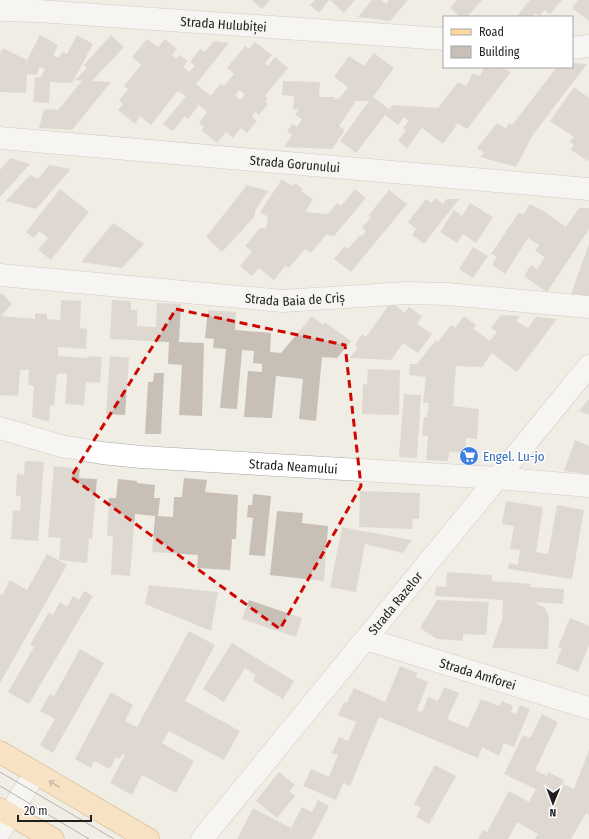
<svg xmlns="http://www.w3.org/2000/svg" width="589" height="839" font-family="'Fira Sans Condensed',sans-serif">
<rect width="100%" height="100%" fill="#f0ede5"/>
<g fill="#c8bfb7" fill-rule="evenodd">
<path d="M252 0H270L262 9Z"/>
<path d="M315 0H329L319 13 310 5Z"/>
<path d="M330 0H355L344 13Z"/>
<path d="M372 0H381L386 4 389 0H408L390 21 358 17Z"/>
<path d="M457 0H482L467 17H460L450 8Z"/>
<path d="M530 0H562L550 14 545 10 539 16 535 13 531 17H516Z"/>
<path d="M578 0H589V21L572 8Z"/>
<path d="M40 35 58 45 53 55 59 58 62 52 67 54 77 35 93 44 72 83 50 82 49 103 33 102 35 77 40 78 45 69 40 67 36 75 27 74 26 93 0 92V53L3 48 27 60Z"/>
<path d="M111 35 124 47 92 81 111 82 72 130 39 128 44 109 58 110 82 81 75 80 87 68 84 65Z"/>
<path d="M147 39 158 47 165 39 177 49 172 55 176 59 180 55 188 61 183 67 189 72 195 66 190 62 200 49 205 52 214 41 229 43 196 84 211 96 220 84 224 86 234 74 227 68 245 46 249 49 255 42 272 55 265 63 268 66 275 57 288 68 265 96 268 98 265 102 268 104 259 115 255 112 252 116 257 121 247 133 241 128 233 138 226 132 217 143 201 130 204 127 199 123 207 112 199 105 188 119 185 116 173 131 163 124 186 96 178 91 151 125 140 116 135 124 118 110 123 104 119 101 128 89 124 86 141 65 132 57ZM239 90 245 94 240 100 235 95Z"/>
<path d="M374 53 394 68 373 97 389 109 393 105 438 108 458 82 466 86 473 73 480 76 485 67H488L492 69 493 67H501L511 72 467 129 458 123 443 144 422 128 407 148 398 141 406 130 403 128 409 121 404 117 398 125 385 115 356 153 340 141 369 101H356L339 126 345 130 332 149 284 147 292 135 287 132 292 124 297 127 302 119 295 115 299 109H293L294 96 282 95 283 81 320 82 319 97H335L334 99H339L348 87 334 77 349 56 364 66Z"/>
<path d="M572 63 587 64 532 136 516 167 480 157 484 153 477 148 497 123 506 129 509 123 512 125 557 67H572Z"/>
<path d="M574 87 589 98V160L588 161 571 150 574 145 570 142 574 137 550 121Z"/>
<path d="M10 158 30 164 0 197V170Z"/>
<path d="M49 165 71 169 36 209 6 201 30 175 38 179Z"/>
<path d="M282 179 292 186 295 183 303 189 301 191 313 199 305 212 328 214 337 203 341 206 355 189 366 198 334 236 326 235 311 253 305 249 289 268 285 266 274 280 259 268 252 276 240 266 252 251 245 246 260 228H266L268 217 260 212Z"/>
<path d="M247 185 268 191 255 211V216L222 252 206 237Z"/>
<path d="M60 189 89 212 51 260 38 250 48 238 39 231 34 238 26 232Z"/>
<path d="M389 190 407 204 351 272 334 259 345 246 348 249 360 235 362 236 366 231 362 228 371 217 368 216Z"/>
<path d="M435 198 443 204 447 199H459L424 244 412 235 416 229 408 222 426 199 431 203Z"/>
<path d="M470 203 493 217 476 243 463 234 457 243 440 232 454 210 462 216Z"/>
<path d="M530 204 545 212 566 227 579 208H589V229L547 292 524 276 531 265 537 269 545 257 535 251 539 245 528 238 505 274 492 265 497 257 491 254 519 212 523 215Z"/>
<path d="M113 223 144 244 122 268 81 262Z"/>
<path d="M589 244V296L571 294Z"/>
<path d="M473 247 488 256 473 278 459 269Z"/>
<path d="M0 294H3L12 304 1 316 35 319V313L47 314V319L60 320 61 300 81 301 80 328 87 329 86 349 58 347V356L87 358 88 356 102 357 100 383 86 382 84 405 65 404 67 374H57L54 406 50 405 49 422 32 417 34 386 28 385 29 370H20L18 396 0 395Z"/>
<path d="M112 300 131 301V310H137V326L156 327 157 303 181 304 179 342 204 343 202 416 179 415 182 365 168 364 169 342 110 339Z"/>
<path d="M391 302 405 313 409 307 422 316 417 324 432 334 418 353 403 343 391 360 350 358 358 347 355 345 362 334 366 337Z"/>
<path d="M208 310 236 312 235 330 271 333 270 352 281 353 312 316 323 325 325 322 351 341 337 358 322 357 316 421 299 419 303 379 276 376 272 418 244 417 248 371 262 372V364L253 363 254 351 242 350 237 409 220 408 226 349 213 348 214 339 205 338Z"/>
<path d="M501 315 520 316 516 321 528 328 536 317 557 319 517 372 492 353 482 367 456 366 453 406 479 409 477 439 466 438 465 453 449 452 448 461 426 460 428 436 422 435 424 417H427L429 403H423L426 377 409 375 410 364H417L436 340 438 342 451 325 455 328 464 316 476 325 474 329 490 341 497 332 491 328Z"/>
<path d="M110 356 129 358 125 415 106 414Z"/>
<path d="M368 369 400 370 399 415 362 414 363 384 367 385Z"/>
<path d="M154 373H164L161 434H145L148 382H153Z"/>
<path d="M404 394 421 395 417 458 399 457Z"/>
<path d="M589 399V415L579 411Z"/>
<path d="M575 440 589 446V474L564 471Z"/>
<path d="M25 461 44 462 38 541 11 539 13 510 20 511 21 496H16L17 474 24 475Z"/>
<path d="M54 466 80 469 79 478 97 479 92 539 89 538 87 563 59 560 61 538 48 537Z"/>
<path d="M184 478 207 480 205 492 238 495 236 539H232L230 570 197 568 198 555 152 552 155 516 135 514 130 576 111 574 113 536H107L109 498H116L118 479 137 481V483L155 485 154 498H160L158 516 173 517 174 497H182Z"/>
<path d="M360 491 420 493 419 519H413L412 529 359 527Z"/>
<path d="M253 494 271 496 265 556 249 555 253 518 247 517 248 505H252Z"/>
<path d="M506 501 543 507 536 552 548 554 557 505 584 510 572 579 508 569 509 563 518 565 520 550 510 549 514 526 502 524Z"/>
<path d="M277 511 303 513 302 523 328 526 324 581 270 575Z"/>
<path d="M342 527 368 532 412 540 403 553 365 544 356 592 330 587Z"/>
<path d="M47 554 67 565 0 683V593L2 595 10 580 27 590Z"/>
<path d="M447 572 492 575V581L530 584V587L564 589 563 604 534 602 545 608 549 618 548 649 492 648 502 620 503 600 435 596 436 586 446 587Z"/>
<path d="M149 585 218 592 211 631 145 604Z"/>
<path d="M84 591 93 596 29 704 8 692 34 647 30 645 49 612 53 615 60 602 67 607 73 596 79 600Z"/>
<path d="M249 600 302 618 296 637 242 619Z"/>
<path d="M437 600 489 602 486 635 463 634V641L437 639 420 628Z"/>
<path d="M570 618 589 626V645L578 672 556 663 562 648 558 647Z"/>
<path d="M189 631 215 645 185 701 240 731 224 760 169 731 162 743 194 761 176 793 142 775 132 795 110 783 125 755 123 754 120 759 116 757 110 769 94 761 91 768 75 759 111 692 133 705 125 721 137 727Z"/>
<path d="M232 643 294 681 283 699 253 681 256 675 245 668 224 702 203 689Z"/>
<path d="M80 649 104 663 53 753 40 745 55 719 40 711 50 694 54 696Z"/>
<path d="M400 666 417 673 416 677 428 682 417 710 422 712 428 697 438 701 444 687 459 693 447 719 468 728 481 699 499 706 502 701 513 706 511 712 516 714 520 705 530 709 514 747 504 743 499 756 482 747 478 758 379 717 350 786 343 783 336 800 303 786 311 769 329 777 338 755 332 753 339 737 348 741 356 722 338 715 344 702 347 703 354 688 385 702Z"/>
<path d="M542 714 558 722 535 770 547 776 548 772 564 780 563 784 574 789 589 750V815L586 813 571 839H535L538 834 517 822 508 839H478L483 830 487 832 509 791 529 802 536 789 504 774 523 735 530 738Z"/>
<path d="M435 765 456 776 429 824 416 817 421 808 414 804Z"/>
<path d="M279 772 295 785 289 791 295 796 277 818 256 801Z"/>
<path d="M318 800 329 806 312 839H237L253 808 291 828 302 807 312 812Z"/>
</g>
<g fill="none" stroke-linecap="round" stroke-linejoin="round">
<defs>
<g id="street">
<path id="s1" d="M2 10 38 11 444 39"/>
<path d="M572 48 589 46"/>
<path id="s2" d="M0 138 589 189"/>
<path id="s3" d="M0 275 283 301 407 293 447 294 589 307"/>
<path id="s4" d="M0 428 61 446 102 453 141 457 497 478 589 486"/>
<path id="s5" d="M366 639 589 708"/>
<path d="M0 831 35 773"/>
<path id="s6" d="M202 839 589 366"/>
</g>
<g id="primary">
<path d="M0 752 148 839"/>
<path d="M0 809 53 839"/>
</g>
</defs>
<use href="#street" stroke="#a6a6a6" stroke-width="23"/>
<use href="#primary" stroke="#9a6d00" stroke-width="23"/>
<use href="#street" stroke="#fff" stroke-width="22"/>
<use href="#primary" stroke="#ffd89b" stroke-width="22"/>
<g stroke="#6d6d6d" stroke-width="1">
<path d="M0 772 114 839"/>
<path d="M0 786 89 839"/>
</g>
</g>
<defs><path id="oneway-shaft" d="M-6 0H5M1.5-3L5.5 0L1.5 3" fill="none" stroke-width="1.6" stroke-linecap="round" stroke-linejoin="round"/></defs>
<use stroke="#9a8563" href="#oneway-shaft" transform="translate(54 784) rotate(-150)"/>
<path d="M0 0H589V839H0ZM176 309 345 345 361 486 280 629 71 477Z" fill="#f0ede5" fill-opacity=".55" fill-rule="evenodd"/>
<path fill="none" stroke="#ce0800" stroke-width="3" stroke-dasharray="8 5" stroke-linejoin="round" d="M176 309 345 345 361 486 280 629 71 477Z"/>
<defs>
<symbol id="supermarket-disc" viewBox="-11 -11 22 22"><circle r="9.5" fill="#3f7fe0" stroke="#fff"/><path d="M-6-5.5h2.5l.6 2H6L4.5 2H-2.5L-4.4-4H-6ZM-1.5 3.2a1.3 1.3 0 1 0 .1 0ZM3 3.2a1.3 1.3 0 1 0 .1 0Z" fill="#fff"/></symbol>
</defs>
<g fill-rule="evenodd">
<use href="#supermarket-disc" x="458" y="445" width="22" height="22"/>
</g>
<g text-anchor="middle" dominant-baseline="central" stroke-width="3" stroke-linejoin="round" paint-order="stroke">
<g font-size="13" fill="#1f1f1f" stroke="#fff">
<text stroke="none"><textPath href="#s1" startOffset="222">Strada Hulubiței</textPath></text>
<text stroke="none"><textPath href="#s2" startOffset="296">Strada Gorunului</textPath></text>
<text stroke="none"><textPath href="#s3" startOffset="296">Strada Baia de Criș</textPath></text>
<text stroke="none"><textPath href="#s4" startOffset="297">Strada Neamului</textPath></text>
<text stroke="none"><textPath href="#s6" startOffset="305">Strada Razelor</textPath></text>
<text stroke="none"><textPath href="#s5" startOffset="117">Strada Amforei</textPath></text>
</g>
<g font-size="13" fill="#366cbe" stroke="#fff" text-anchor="start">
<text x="483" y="456">Engel. Lu-jo</text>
</g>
</g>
<rect x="443" y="16" width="130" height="52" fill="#ffffff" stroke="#a5a5a5"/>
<rect x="451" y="29" width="20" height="6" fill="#ffd89b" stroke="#a5a5a5"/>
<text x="479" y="36" font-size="12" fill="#1f1f1f">Road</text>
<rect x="451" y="46" width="20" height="12" fill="#c8bfb7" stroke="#a5a5a5"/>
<text x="479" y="56" font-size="12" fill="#1f1f1f">Building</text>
<g transform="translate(553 803) rotate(181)" stroke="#ffffff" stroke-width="3" paint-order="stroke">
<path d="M0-3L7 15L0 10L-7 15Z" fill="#1f1f1f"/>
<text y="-6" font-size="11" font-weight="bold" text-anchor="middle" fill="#1f1f1f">N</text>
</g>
<path d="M18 815v6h73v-6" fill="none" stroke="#1f1f1f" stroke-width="2"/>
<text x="24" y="815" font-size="12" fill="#1f1f1f" stroke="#ffffff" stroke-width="3" paint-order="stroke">20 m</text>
</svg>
